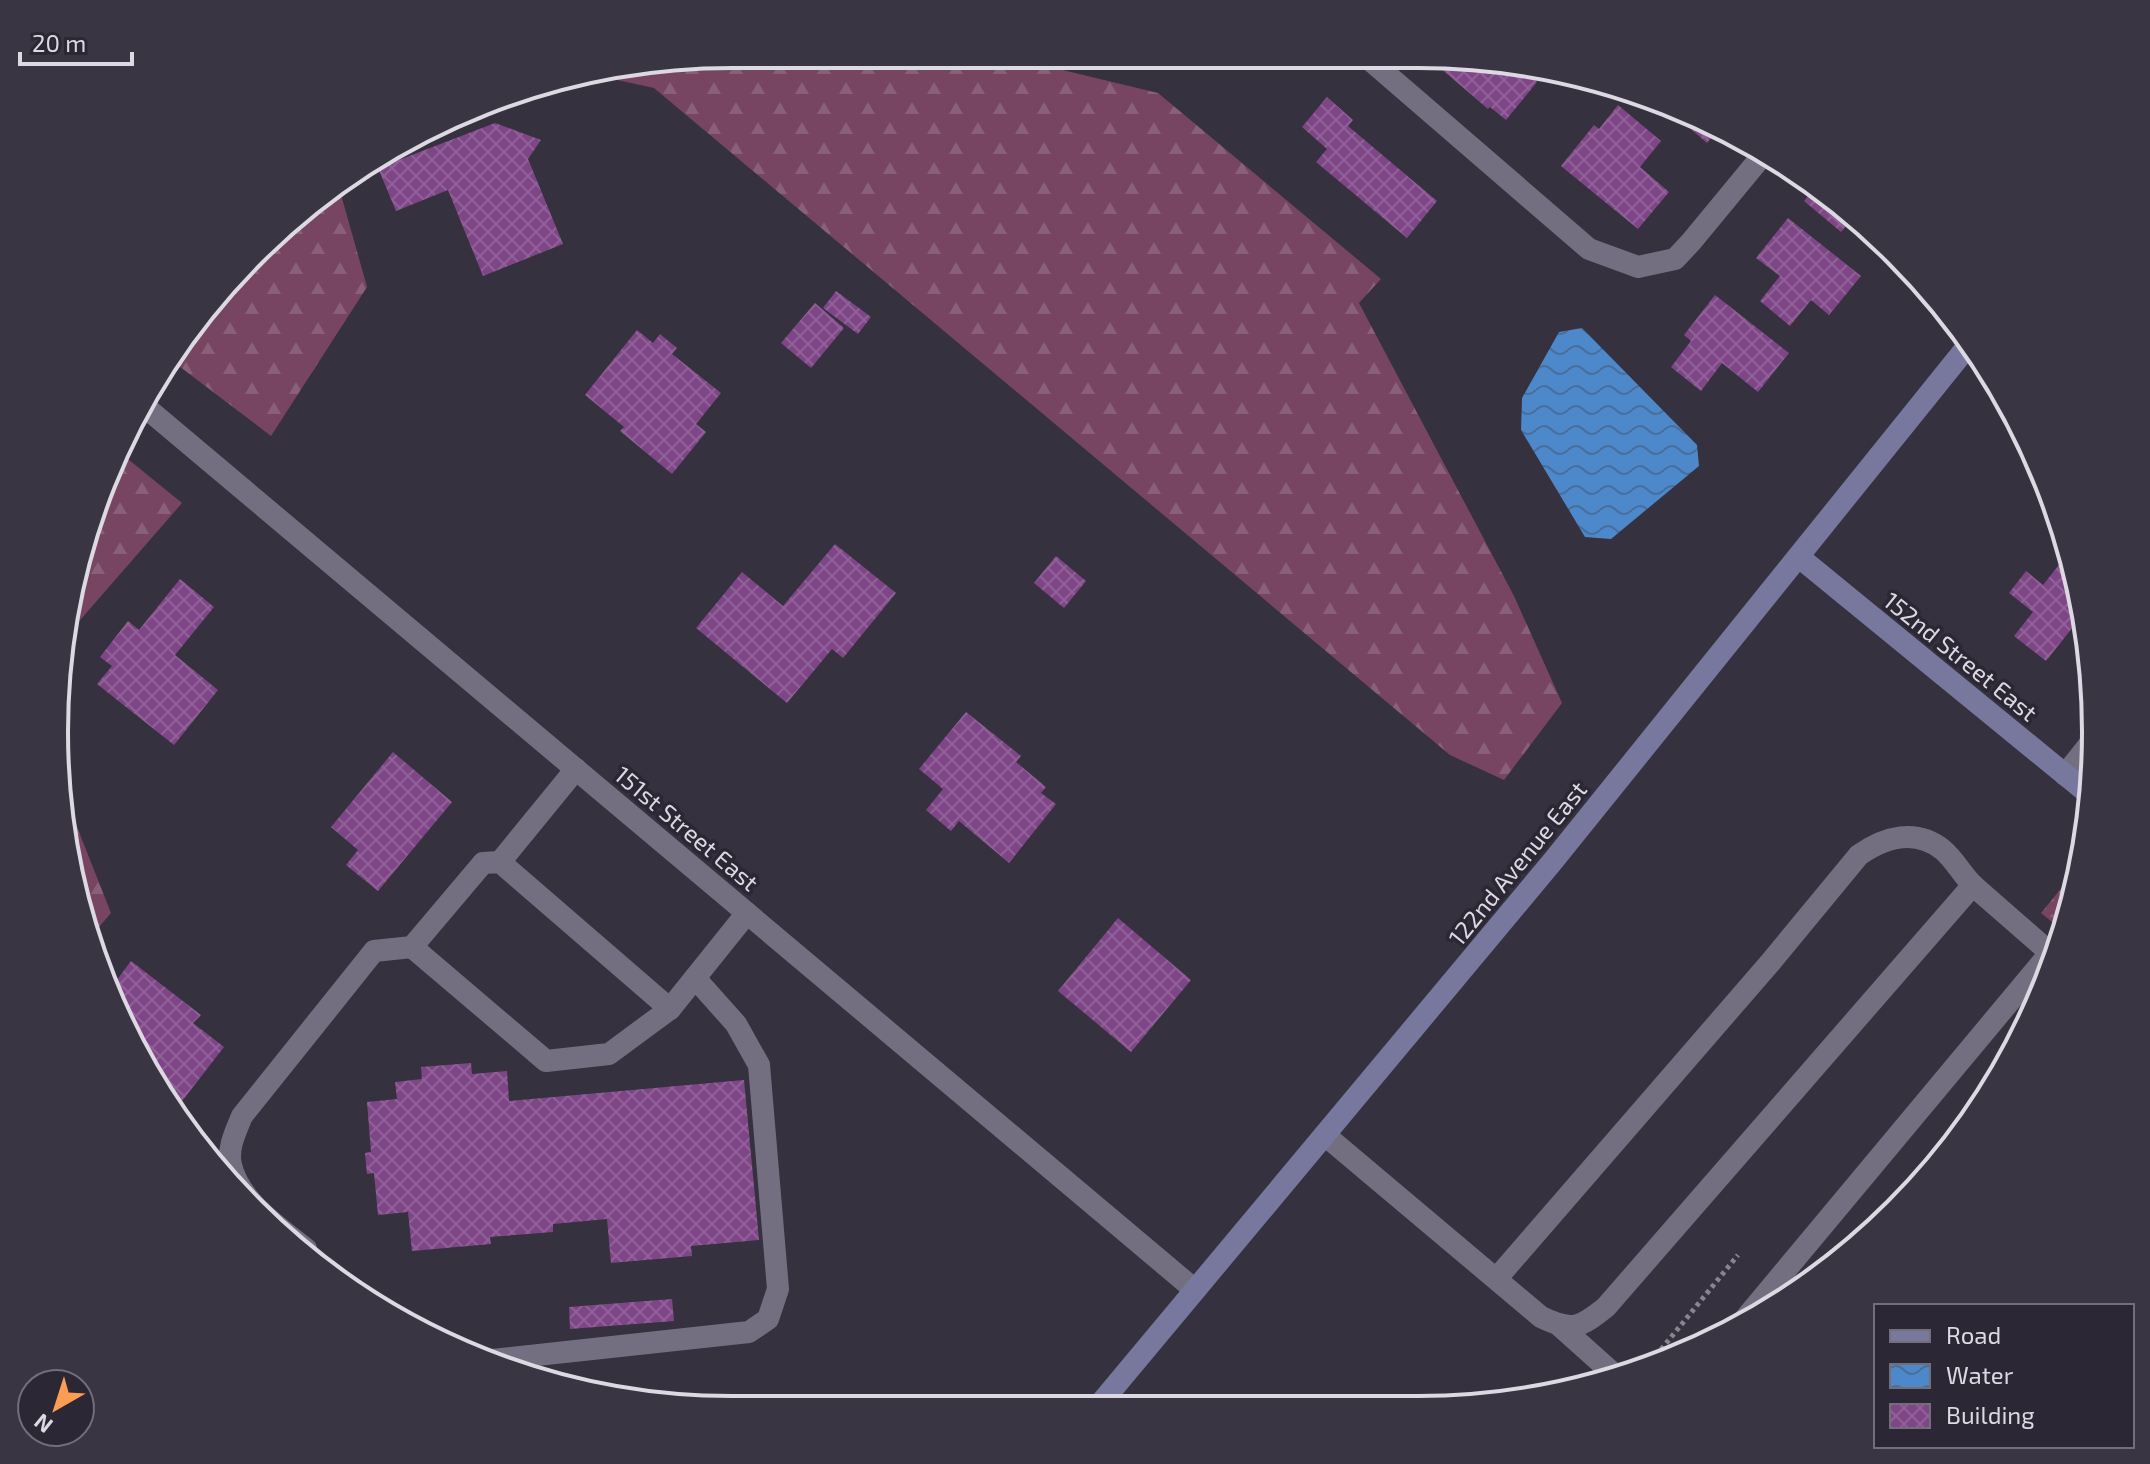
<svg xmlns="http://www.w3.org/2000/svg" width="2150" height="1464" font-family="'Exo 2',sans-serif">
<defs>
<pattern id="green-dots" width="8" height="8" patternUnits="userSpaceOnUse" patternTransform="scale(2)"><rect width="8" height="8" fill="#774562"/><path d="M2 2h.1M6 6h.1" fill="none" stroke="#8a5f78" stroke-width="1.8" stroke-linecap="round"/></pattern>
<pattern id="forest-firs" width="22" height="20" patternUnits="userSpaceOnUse" patternTransform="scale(2)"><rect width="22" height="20" fill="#774562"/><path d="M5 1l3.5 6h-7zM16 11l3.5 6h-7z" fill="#8a5f78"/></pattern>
<pattern id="water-waves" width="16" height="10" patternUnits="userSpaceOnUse" patternTransform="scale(2)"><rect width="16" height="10" fill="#4c88ca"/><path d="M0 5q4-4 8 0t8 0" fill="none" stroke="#486f9b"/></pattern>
<pattern id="building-cross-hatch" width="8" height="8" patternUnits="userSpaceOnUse" patternTransform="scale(2)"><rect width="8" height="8" fill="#7f4687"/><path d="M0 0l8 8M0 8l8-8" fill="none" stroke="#916098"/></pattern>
</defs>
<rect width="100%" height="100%" fill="#35313f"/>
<path fill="url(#green-dots)" d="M2083 862V864L2063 931 2041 913Z"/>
<g fill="url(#forest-firs)">
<path d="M732 54H996L1158 93 1381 279 1359 303 1514 596 1562 703 1504 780 1450 755 654 88 599 76Z"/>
<path d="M338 184 367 287 271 436 171 360 194 319Z"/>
<path d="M118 451 182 503 68 634 105 473Z"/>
<path d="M62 789 111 913 93 934 67 865Z"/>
</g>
<path fill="url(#water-waves)" d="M1582 328 1697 445 1699 466 1611 539 1585 537 1521 430 1522 398 1559 332Z"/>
<g fill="url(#building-cross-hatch)">
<path d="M1445 57 1518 64 1537 82 1506 120 1490 107 1488 109 1438 66Z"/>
<path d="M1327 97 1353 120 1348 126 1437 201 1407 238 1316 162 1327 149 1302 127Z"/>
<path d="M1618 105 1661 141 1640 167 1669 192 1638 229 1561 166 1594 125 1599 129Z"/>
<path d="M1663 105 1718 124 1721 126 1707 143Z"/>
<path d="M495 123 541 140 528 159 563 244 483 276 448 190 396 211 378 168Z"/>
<path d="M1812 192 1851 220 1841 232 1804 201Z"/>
<path d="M1788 218 1861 276 1829 315 1811 300 1790 326 1760 301 1780 276 1756 258Z"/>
<path d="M836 291 871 317 858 334 823 308Z"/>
<path d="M1715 295 1789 353 1758 392 1722 363 1701 391 1671 367 1691 341 1684 335Z"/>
<path d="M815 303 844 328 811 368 781 343Z"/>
<path d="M637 330 653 343 660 334 677 348 672 354 721 393 696 424 706 432 672 474 620 431 624 427 585 395Z"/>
<path d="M835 544 896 593 843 658 832 649 787 703 696 628 742 572 783 606Z"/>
<path d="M1056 556 1086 581 1064 608 1034 583Z"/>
<path d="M2066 556 2071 560 2083 599 2084 613 2046 661 2014 636 2033 612 2009 593 2026 571 2043 585Z"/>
<path d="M180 579 214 607 175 655 218 690 174 745 97 684 112 666 100 657 128 621 139 630Z"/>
<path d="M966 712 1021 756 1016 762 1046 787 1041 793 1056 804 1009 863 959 821 951 831 926 810 943 789 919 769Z"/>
<path d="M393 752 452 802 378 891 346 865 358 850 331 827Z"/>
<path d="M1118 918 1191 980 1131 1052 1058 991Z"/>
<path d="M131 961 201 1015 193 1023 224 1047 179 1105 160 1090 145 1071 113 985Z"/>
<path d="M471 1063 472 1074 507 1071 509 1101 744 1080 759 1240 691 1246 692 1256 611 1263 607 1219 553 1224V1232L490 1237 491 1244 412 1251 408 1212 378 1215 374 1173 367 1174 365 1153 371 1152 367 1102 397 1099 395 1082 422 1079 421 1067Z"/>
<path d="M1985 1100 1982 1108 1972 1121 1969 1118Z"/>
<path d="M672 1299 674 1321 570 1329 569 1307Z"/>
</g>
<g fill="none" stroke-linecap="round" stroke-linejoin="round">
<path stroke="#888490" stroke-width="5" stroke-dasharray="4 4" stroke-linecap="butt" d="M1646 1368 1738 1255"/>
<g stroke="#746f80" stroke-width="22">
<path d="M500 862 576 769"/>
<path d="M412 947 546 1061 609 1054 670 1009 747 913"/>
<path d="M1326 1136 1541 1317C1572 1332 1580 1328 1606 1307L1973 885"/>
<path d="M306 1249C279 1227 239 1201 231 1165 227 1148 236 1131 242 1116L374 951 412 947 483 863 500 862 670 1009"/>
<path d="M1497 1278 1769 964 1859 855C1885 837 1916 828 1943 850 1956 861 1963 877 1976 888 2002 911 2029 934 2055 957"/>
<path d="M1560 1326 1617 1377"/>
<path d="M1739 1326 2050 953"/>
<path d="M492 1360 749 1332 768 1319 778 1289 759 1065 736 1024 695 978"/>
</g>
<g stroke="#746f80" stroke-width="22">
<path d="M1363 54 1589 249 1638 267 1675 259 1691 242 1762 156"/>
<path d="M144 406 1195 1290"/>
<path d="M2065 775 2096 736"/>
</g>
<g stroke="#78789e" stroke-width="22">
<path d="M1799 557 2090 795"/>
<path d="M1095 1410 1553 861 1971 342"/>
</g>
</g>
<g text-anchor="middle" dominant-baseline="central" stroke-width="7" stroke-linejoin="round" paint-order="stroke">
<g font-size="24" fill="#dcd9e2" stroke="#2b2735">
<text transform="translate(1961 656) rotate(39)">152nd Street East</text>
<text transform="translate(687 828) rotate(40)">151st Street East</text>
<text transform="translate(1517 863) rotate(-51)">122nd Avenue East</text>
</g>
</g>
<path d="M0 0H2150V1464H0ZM732 68H1418A664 664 0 0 1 2082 732V732A664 664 0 0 1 1418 1396H732A664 664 0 0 1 68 732V732A664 664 0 0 1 732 68Z" fill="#393543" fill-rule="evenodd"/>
<path fill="none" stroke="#dcd9e2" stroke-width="4" d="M732 68H1418A664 664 0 0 1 2082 732V732A664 664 0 0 1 1418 1396H732A664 664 0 0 1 68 732V732A664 664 0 0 1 732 68Z"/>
<rect x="1874" y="1304" width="260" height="144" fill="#2b2735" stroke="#726e7a" stroke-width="2"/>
<rect x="1890" y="1330" width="40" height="12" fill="#78789e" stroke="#726e7a" stroke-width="2"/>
<text x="1946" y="1344" font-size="24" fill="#dcd9e2">Road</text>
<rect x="1890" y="1364" width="40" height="24" fill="url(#water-waves)" stroke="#726e7a" stroke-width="2"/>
<text x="1946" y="1384" font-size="24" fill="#dcd9e2">Water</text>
<rect x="1890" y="1404" width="40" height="24" fill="url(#building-cross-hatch)" stroke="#726e7a" stroke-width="2"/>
<text x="1946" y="1424" font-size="24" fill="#dcd9e2">Building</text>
<g transform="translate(56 1408) rotate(219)"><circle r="38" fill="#2b2735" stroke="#726e7a" stroke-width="2"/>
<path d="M0-6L14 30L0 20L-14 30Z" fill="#fd9d54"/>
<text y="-12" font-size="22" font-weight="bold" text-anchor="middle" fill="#dcd9e2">N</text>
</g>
<path d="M20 52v12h112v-12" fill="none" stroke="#dcd9e2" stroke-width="4"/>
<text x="32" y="52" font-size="24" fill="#dcd9e2" stroke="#2b2735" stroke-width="6" paint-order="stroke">20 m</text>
</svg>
